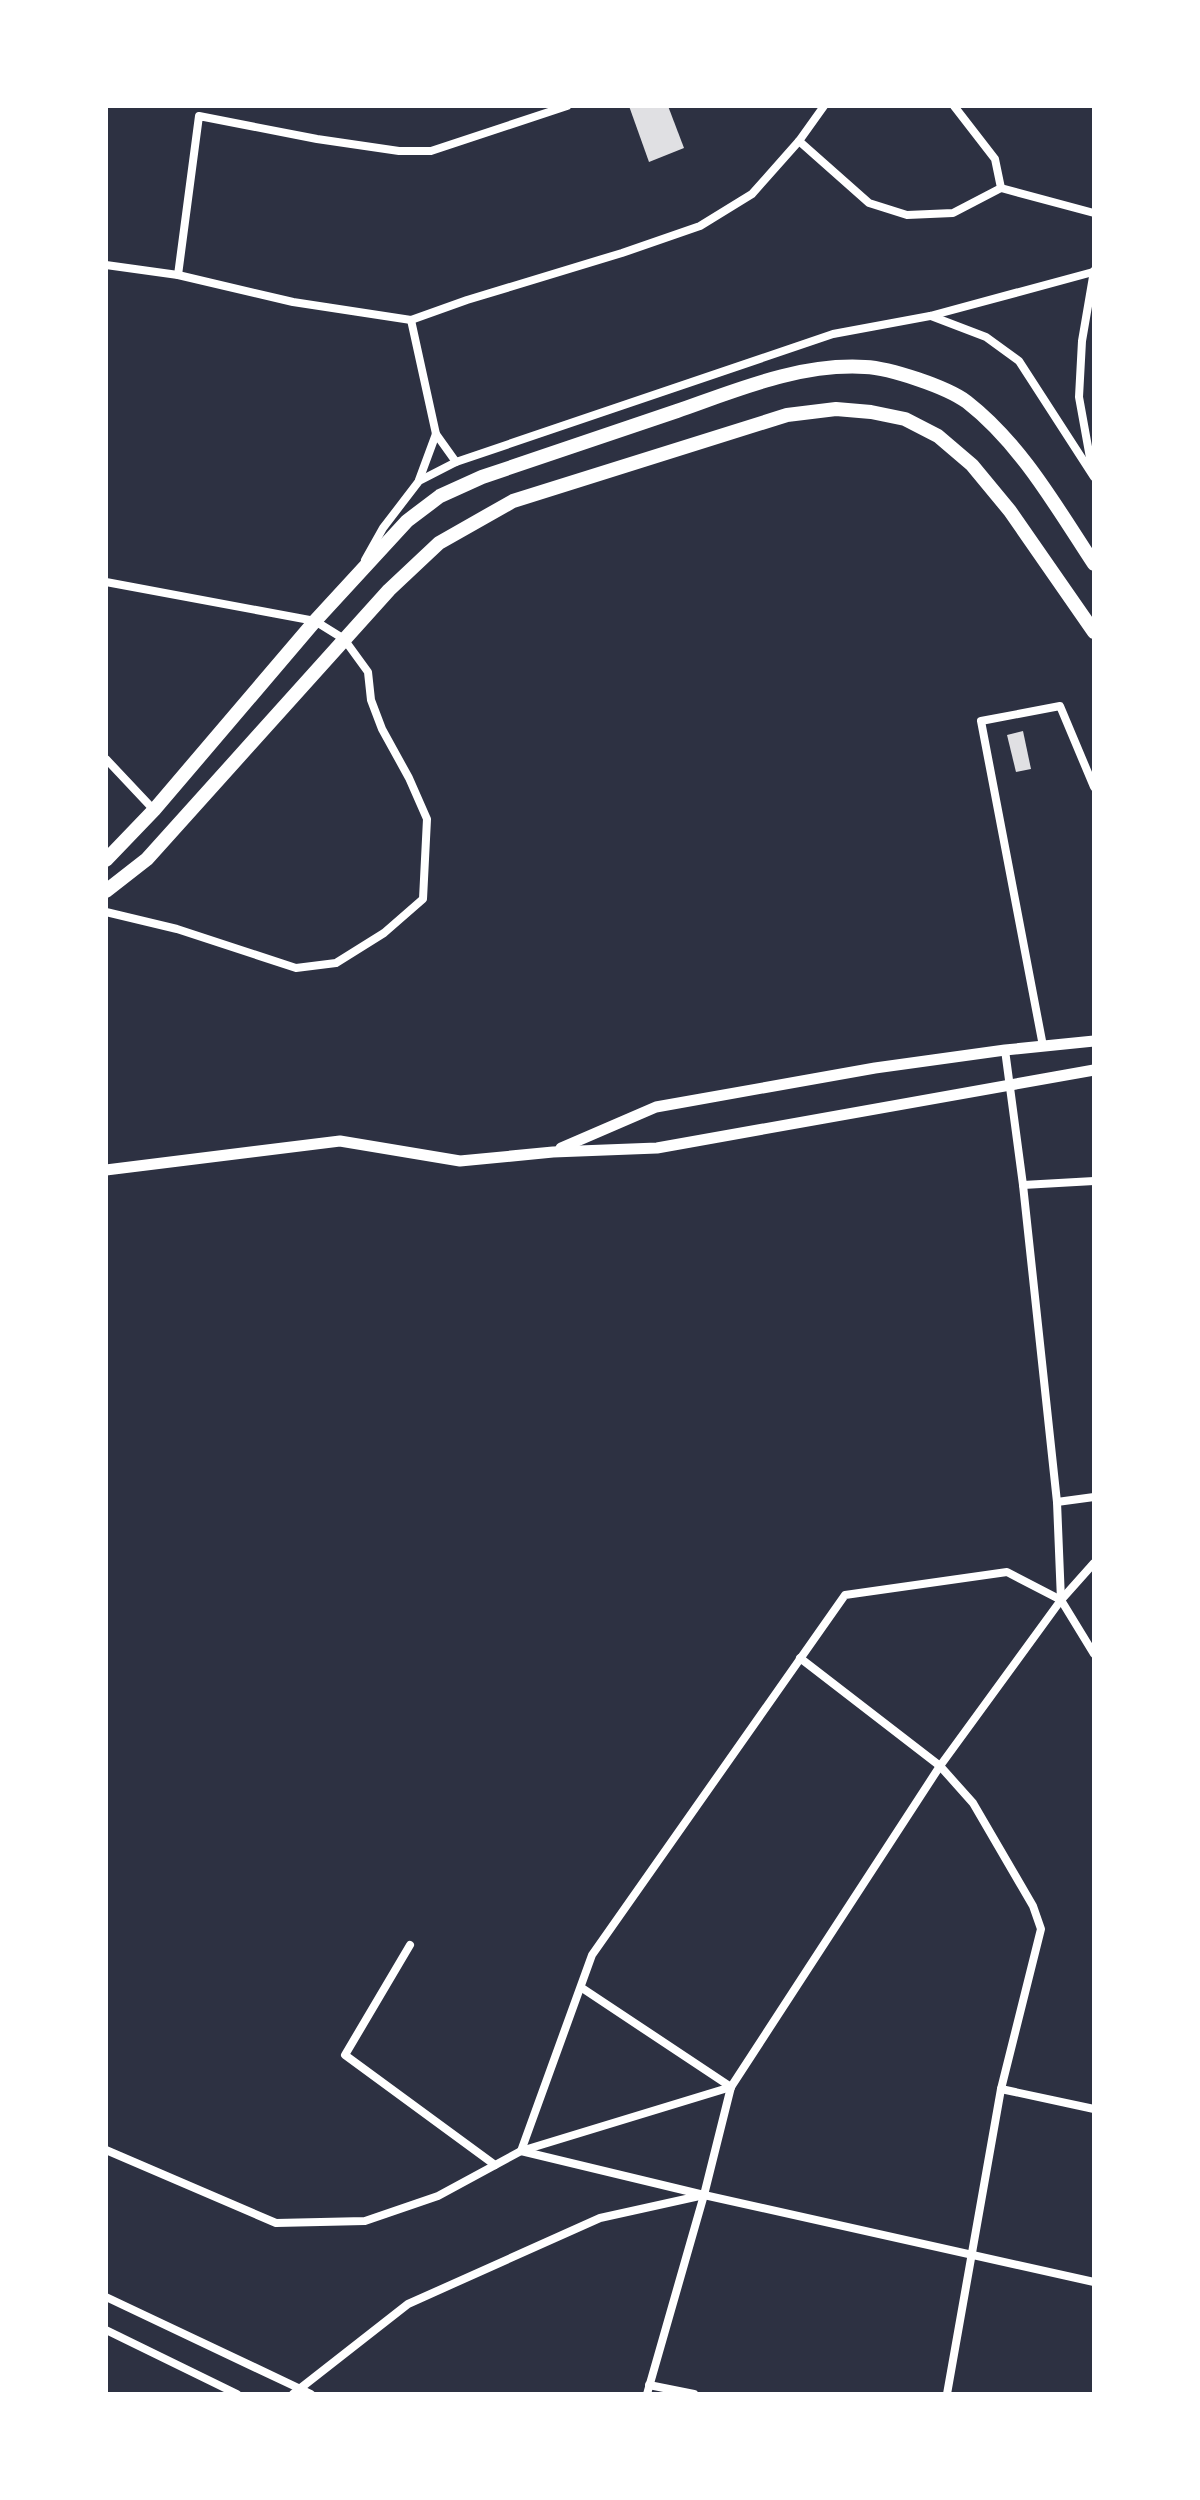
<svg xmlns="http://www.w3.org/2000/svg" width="1200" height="2500" font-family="Figtree,sans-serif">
<rect width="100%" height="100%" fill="#2d3142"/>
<g fill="#e0e0e3">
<path d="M629 106H668L684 148 649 162Z"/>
<path d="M1023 731 1031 769 1016 772 1007 735Z"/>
</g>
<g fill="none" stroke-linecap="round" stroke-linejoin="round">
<g stroke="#fff" stroke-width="8">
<path d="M799 141 869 203 907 215 953 213 1001 188 995 159 954 106"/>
<path d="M1001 188 1094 213"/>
<path d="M106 265 178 275 293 302 411 320 467 300 622 253 700 226 752 194 799 141 824 106"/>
<path d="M178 275 199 116 317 139 399 151H431L567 106"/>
<path d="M931 316 986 337 1019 361 1094 477"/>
<path d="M411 320 436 434 419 480"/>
<path d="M436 434 456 462"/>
<path d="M1092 469 1079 397 1082 341 1094 271"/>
<path d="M365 560 383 528 419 481 456 462 833 334 930 316 1093 272"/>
<path d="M106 582 315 621 344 639 368 672 371 700 382 729 409 778 427 819 423 899 384 933 336 963 296 968 177 929 106 912"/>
<path d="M106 759 154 810"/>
<path d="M1043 1046 981 721 1060 706 1094 787"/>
<path d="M1005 1050 1023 1185 1057 1502 1061 1600 1094 1654"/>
<path d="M1023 1185 1094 1181"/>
<path d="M1057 1502 1094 1497"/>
<path d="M800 1658 940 1766 973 1803 1033 1906 1041 1929 1001 2089 947 2394"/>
<path d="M410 1945 345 2055 495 2165"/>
<path d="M582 1988 731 2087"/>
<path d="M1001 2089 1094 2109"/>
<path d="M106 2150 276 2223 365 2221 438 2196 521 2151 731 2087"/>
<path d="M704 2195 521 2151 592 1955 845 1595 1007 1572 1061 1600"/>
<path d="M106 2297 311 2394"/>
<path d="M106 2330 237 2394"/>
<path d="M649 2385 694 2394"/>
<path d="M293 2394 408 2304 600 2218 704 2195 1094 2282"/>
<path d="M647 2394 704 2195 731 2087 940 1766 1061 1600 1094 1563"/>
</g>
<g stroke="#fff" stroke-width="11">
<path d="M561 1148 656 1107 875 1068 1005 1050 1094 1041"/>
<path d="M106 1170 340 1141 460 1161 553 1152 657 1148 1094 1070"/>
</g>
<g stroke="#fff" stroke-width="14">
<path d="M106 860 154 810 315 621 407 521 440 496 482 477C547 455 612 433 677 411 737 390 800 363 865 367 890 368 947 387 967 402 1021 444 1057 508 1094 564"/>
<path d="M106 891 147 859 389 590 439 543 513 501 787 415 836 409 871 412 905 419 938 436 972 465 1010 511 1094 632"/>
</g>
</g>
<rect width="1200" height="2500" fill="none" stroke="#ffffff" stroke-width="216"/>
</svg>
